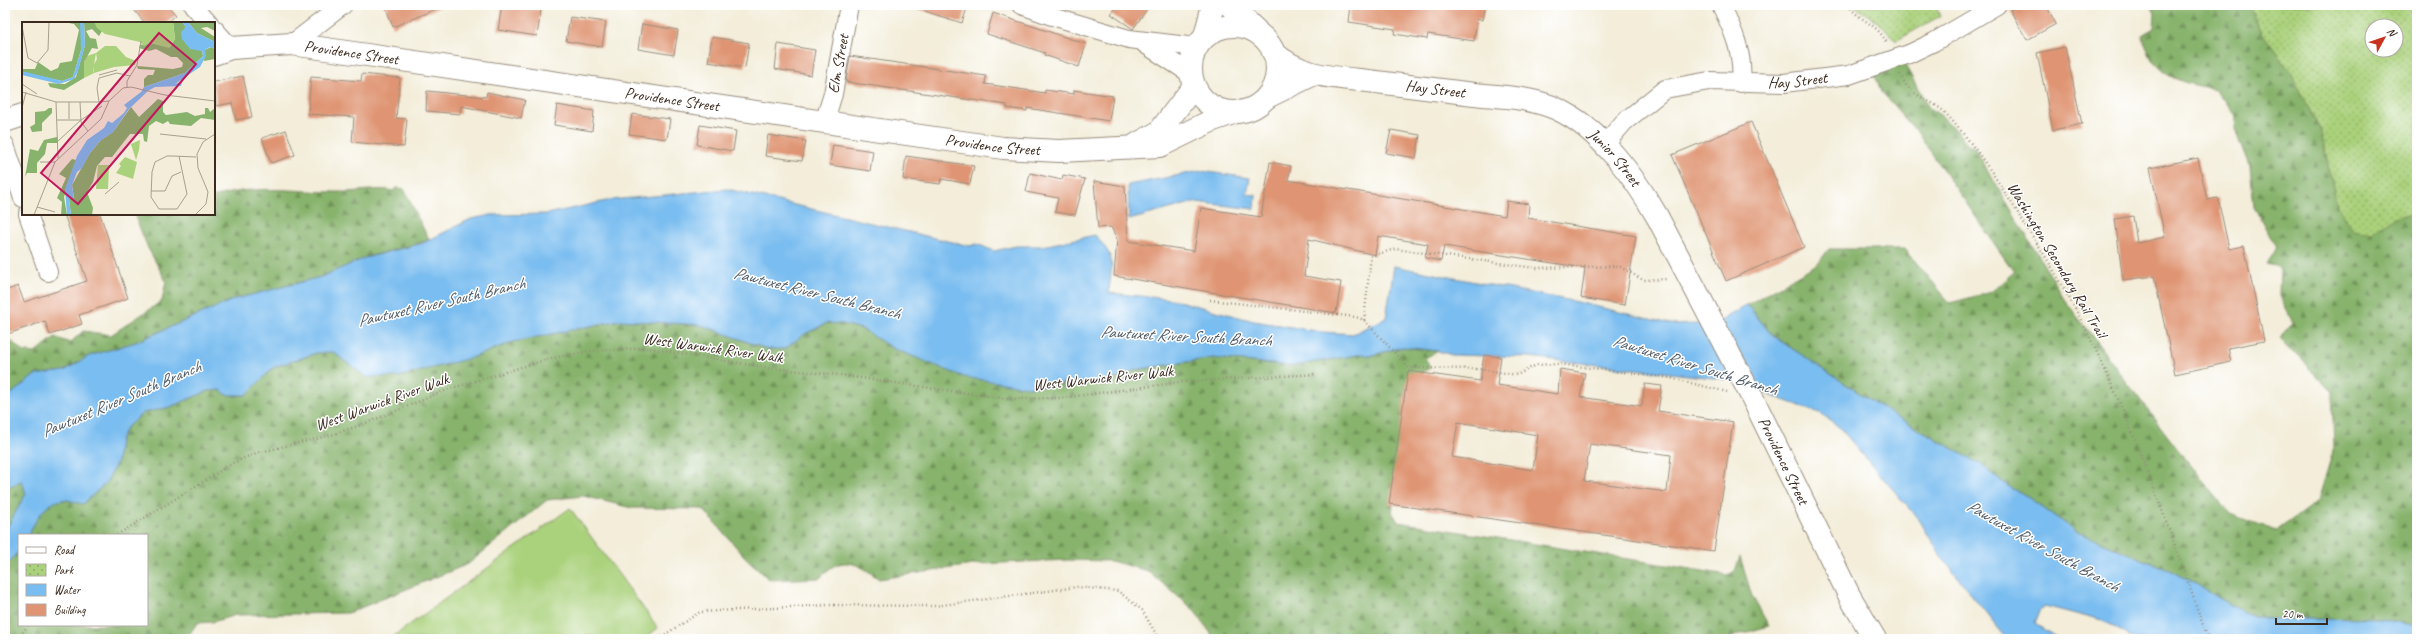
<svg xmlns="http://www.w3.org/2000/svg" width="2422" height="644" font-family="Caveat,sans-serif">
<defs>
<pattern id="forest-firs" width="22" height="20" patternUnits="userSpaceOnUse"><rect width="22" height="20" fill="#87b36c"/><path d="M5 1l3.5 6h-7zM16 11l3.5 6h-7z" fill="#709258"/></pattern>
<pattern id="park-dots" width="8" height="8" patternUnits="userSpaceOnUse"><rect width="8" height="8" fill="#aad17c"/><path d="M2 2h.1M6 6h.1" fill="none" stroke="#8caa65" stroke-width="1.8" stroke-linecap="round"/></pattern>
</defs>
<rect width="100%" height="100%" fill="#fff"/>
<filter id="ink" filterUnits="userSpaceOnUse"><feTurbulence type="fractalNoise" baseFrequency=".025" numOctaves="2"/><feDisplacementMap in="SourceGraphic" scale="8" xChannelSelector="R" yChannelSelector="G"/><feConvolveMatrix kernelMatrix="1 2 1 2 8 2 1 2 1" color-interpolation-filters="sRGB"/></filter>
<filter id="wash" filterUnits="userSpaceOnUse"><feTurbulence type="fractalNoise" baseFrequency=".012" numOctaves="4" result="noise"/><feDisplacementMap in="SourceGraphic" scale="16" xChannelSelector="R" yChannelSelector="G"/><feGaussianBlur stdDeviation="0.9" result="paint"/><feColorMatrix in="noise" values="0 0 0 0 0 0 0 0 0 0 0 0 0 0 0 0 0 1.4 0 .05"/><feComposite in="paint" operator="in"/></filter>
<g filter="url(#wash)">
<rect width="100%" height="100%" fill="#f3edd9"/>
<path fill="#aad17c" stroke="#727e4d" d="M570 508 658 628 644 639H390Z"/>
<g fill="url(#forest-firs)" stroke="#616e45">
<path d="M2151 5H2248L2263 34 2292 74 2321 132 2337 205 2371 233C2385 224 2399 212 2417 214V626L2381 619 2305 618 2285 621 2245 613 2176 573 2079 533 2020 492 2012 489 1980 464 1885 410 1773 336 1747 305 1817 264 1829 249H1905L1950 303 1991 292 2014 272 1917 132 1881 91 1872 67 1901 58 1929 108 1943 117 1969 145 1974 147 2064 299 2176 447 2230 514 2276 531 2318 501 2334 448 2332 392 2280 338 2293 323 2279 295 2280 270 2276 266 2267 264 2276 247 2254 207 2250 166 2236 129 2237 117 2215 89C2193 85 2170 81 2155 64 2149 57 2146 44 2142 35L2154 28 2155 12Z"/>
<path d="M397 188 404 189 429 240 365 258 321 277 235 299 136 342 89 356 64 371 35 375 5 399V335L22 351 35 353 55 337 70 343 83 331 111 335 162 301 166 281 148 248 134 214H214V197C259 183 299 193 345 192 360 192 378 187 393 191Z"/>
<path d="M620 320 701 325 767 349H784L803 335 827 323 843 324 862 329 892 348 1028 387 1076 382 1102 385 1135 370 1213 358 1292 366 1363 354 1370 356 1403 347 1438 351 1425 358 1431 368 1420 373 1409 399 1392 512 1398 522 1728 575 1735 571 1740 557 1752 596 1769 626 1737 635 1729 639H1215L1193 609 1148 571 1111 561 1068 560 979 564 879 579C857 562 840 554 820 578L770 580 745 557 703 509 632 508 583 496 547 500 468 564 348 613 236 615 212 622 197 623 186 639H5V559L9 562 19 551V625H147V535H29C35 521 44 502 62 500 68 499 77 503 83 504L106 483 117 462 120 440 126 428 143 413 170 407 208 391 220 390 227 395H246L274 367 317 353 333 352 366 377 471 358 513 342Z"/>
<path d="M22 481 26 494 5 531V488Z"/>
</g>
<g fill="url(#park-dots)" stroke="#727e4d" fill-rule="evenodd">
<path d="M1853 5H1935L1940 16 1896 41 1883 26Z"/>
<path d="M2248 5H2417V214C2399 212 2385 224 2371 233L2353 230 2337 205 2321 132 2292 74 2263 34ZM2372 26H2396V50H2372Z"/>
</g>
<g fill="#7abdf0" stroke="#5a7487">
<path d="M1201 171 1250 178 1247 194 1256 195 1255 209 1195 202 1129 220 1128 185Z"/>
<path d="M727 189 943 240 970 246 977 244 994 251 1016 246H1043L1095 235C1118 261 1111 262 1109 293L1171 299 1254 321 1322 332 1353 334 1386 318 1394 266 1577 302 1675 325 1716 323 1747 305 1773 336 1885 410 1980 464 2012 489 2020 492 2079 533 2176 573 2245 613 2285 621 2305 618 2381 619 2417 626V639H2135L2103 621 2045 606 2041 609 2035 624 2059 639H2009L2003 634 1940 555 1920 521 1839 427 1822 414 1751 388 1740 381 1529 357 1452 355 1438 351 1403 347 1369 356 1363 354 1292 366 1213 358 1135 370 1102 385 1076 382 1028 387 964 377 892 348 862 329 843 324 827 323 803 335 785 349H767L701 325 620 320 513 342 471 358 398 377H366L333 352 317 353 274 367 246 395H227L220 390 208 391 170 407 143 413 126 428 120 440 117 462 106 483 83 504C77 503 68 499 62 500 44 503 35 521 29 535H19V551L9 562 5 559V531L26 494 22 481 5 488V399L35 375 64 371 89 356 136 342 235 299 321 277 365 258 423 243 471 219 491 215 547 214 611 200Z"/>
</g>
<g id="blocks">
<g fill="#df9573" fill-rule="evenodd">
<path d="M130 5H167L176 15 167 23H145Z"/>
<path d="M385 5H445L393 27Z"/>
<path d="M502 5 541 10 537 36 498 30Z"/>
<path d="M916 5H968L962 23 915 8Z"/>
<path d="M1118 5H1150L1133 29 1111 14Z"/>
<path d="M1351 5H1485L1482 20 1477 19 1474 41 1428 34 1427 39 1394 34 1395 29 1349 22Z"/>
<path d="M2019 5H2046L2056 24 2027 40 2010 10Z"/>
<path d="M993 13 1086 44 1079 67 1044 55 1045 53 987 34Z"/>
<path d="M570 17 606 22 602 47 566 41Z"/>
<path d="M642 24 678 30 674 55 638 49Z"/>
<path d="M712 37 749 43 745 68 708 62Z"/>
<path d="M778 44 815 50 811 75 775 69Z"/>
<path d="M2065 47 2082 124 2053 130 2037 53Z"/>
<path d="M850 56 986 76 985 84 1045 93V90L1074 94V90L1113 96 1109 121 1027 108V111L1007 108V105L846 82Z"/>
<path d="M362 74 400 78 396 118 407 119 404 147 352 142 354 117 308 114 311 77 361 81Z"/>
<path d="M243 76 252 117 236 120 232 103 216 106 214 82Z"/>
<path d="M427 91 486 97 487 92 525 100 521 118 461 106 460 114 426 111Z"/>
<path d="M557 105 594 111 592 131 554 125Z"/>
<path d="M632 114 670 119 667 139 629 134Z"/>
<path d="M1751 122 1804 247 1726 281 1672 155Z"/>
<path d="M700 125 736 131 733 151 697 145Z"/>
<path d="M286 130 295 155 271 163 262 138Z"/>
<path d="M1391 130 1420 135 1416 158 1386 153Z"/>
<path d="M768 135 806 141 802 161 765 156Z"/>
<path d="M833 145 873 151 870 171 830 165Z"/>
<path d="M906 156 974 166 970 184 941 179 940 184 903 179Z"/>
<path d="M2198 158 2207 200 2218 198 2229 249 2244 246 2264 341 2228 348 2231 362 2175 374 2154 276 2123 280 2115 219 2133 216 2137 243 2165 237 2150 168Z"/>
<path d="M1270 162 1291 166 1288 180 1505 216 1507 201 1529 204 1528 218 1636 236 1625 305 1581 298 1585 268 1444 246 1441 261 1425 258 1428 244 1378 236 1375 255 1309 239 1304 276 1341 282 1336 313 1114 276 1117 239 1111 227 1098 228 1094 181 1125 186 1128 241 1194 251 1201 208 1261 217Z"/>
<path d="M1030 173 1062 180 1063 175 1085 179 1075 215 1055 212 1058 198 1026 192Z"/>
<path d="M64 214H100L128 298 79 315 82 324 50 335 45 321 5 335V291L18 286 24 302 87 281Z"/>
<path d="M1484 355 1501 357 1497 385 1558 394 1560 369 1585 373 1580 397 1642 406 1645 384 1662 386 1658 411 1733 422 1714 551 1389 504 1408 371 1480 381ZM1458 422 1538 435 1533 470 1452 457ZM1590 444 1671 455 1667 492 1584 481Z"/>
</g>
</g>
</g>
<g filter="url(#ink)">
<use href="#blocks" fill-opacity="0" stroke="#978c7c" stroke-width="1"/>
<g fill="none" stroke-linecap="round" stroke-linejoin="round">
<defs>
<g id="minor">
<path d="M193 5 209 23"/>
<path d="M1022 5 1052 16 1129 39 1196 47"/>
<path d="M1721 5C1733 30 1744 54 1741 83"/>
<path d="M214 29 231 48"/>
<path d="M292 44 343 5"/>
<path d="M1145 44 1191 74"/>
<path id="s1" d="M824 123 833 94 849 5"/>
<path id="s2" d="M1605 144 1624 122 1665 89 1709 81 1784 83 1849 75 1909 54 1934 42 1997 5"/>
<path d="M5 145 23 198"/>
<path d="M28 214 48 272"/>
</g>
<g id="major">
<path d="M1229 5 1256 30"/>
<circle cx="1234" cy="69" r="43"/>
<path d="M1205 36 1213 5"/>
<path id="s3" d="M1273 52C1299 75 1327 77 1360 80 1398 85 1436 89 1474 94 1502 97 1530 97 1557 109 1599 128 1636 179 1658 218L1753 399 1850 597 1875 639"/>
<path id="s4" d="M214 54 231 48 292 44 1003 148 1059 151 1160 146 1213 120 1236 112"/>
<path d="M1267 97 1312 75"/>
<path d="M5 121 23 115"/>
<path d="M1137 144 1159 132 1194 86"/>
</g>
</defs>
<use href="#minor" stroke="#978c7c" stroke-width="20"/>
<use href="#major" stroke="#978c7c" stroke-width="24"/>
<g stroke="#978c7c" stroke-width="2.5" stroke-dasharray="1 3" stroke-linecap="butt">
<path d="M1848 5C1859 21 1879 24 1887 44"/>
<path d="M1900 74C1912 101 1932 97 1948 116 1984 155 2011 203 2040 248 2116 369 2160 505 2208 639"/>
<path d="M1210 300 1356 317 1364 320 1409 368 1479 369 1517 375 1536 365 1559 364 1671 378 1727 392"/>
<path d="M1364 320 1371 256 1395 249 1535 268 1619 266 1643 280 1668 279"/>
<path d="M117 535 233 463 256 453 328 436 364 424 449 389 548 359 589 351 649 348 769 368 840 375 1008 399 1061 398 1181 382 1317 374"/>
<path d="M18 639 28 625"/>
<path d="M658 639 700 612 829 605 935 606 1077 587 1118 591 1142 610 1159 639"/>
</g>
<use href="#minor" stroke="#fff" stroke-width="18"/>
<use href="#major" stroke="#fff" stroke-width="22"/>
</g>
</g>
<g text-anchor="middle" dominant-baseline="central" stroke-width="3" stroke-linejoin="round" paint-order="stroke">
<g font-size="16" fill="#3b2a1e" stroke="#fff">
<text stroke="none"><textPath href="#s4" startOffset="139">Providence Street</textPath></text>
<text stroke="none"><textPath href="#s1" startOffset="61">Elm Street</textPath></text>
<text stroke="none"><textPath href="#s2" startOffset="215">Hay Street</textPath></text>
<text stroke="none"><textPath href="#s3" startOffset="169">Hay Street</textPath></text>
<text stroke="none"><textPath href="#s4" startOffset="463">Providence Street</textPath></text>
<text stroke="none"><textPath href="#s4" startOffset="787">Providence Street</textPath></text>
<text stroke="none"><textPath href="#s3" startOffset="369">Junior Street</textPath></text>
<text transform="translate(2057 260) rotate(59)">Washington Secondary Rail Trail</text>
<text transform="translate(713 348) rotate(8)">West Warwick River Walk</text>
<text transform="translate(1103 378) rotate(-6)">West Warwick River Walk</text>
<text transform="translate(382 402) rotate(-20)">West Warwick River Walk</text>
<text stroke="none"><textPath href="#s3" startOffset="717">Providence Street</textPath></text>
</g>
<g font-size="17" font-style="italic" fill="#515d68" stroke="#fff">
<text transform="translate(817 293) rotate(14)">Pawtuxet River South Branch</text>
<text transform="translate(441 302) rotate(-13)">Pawtuxet River South Branch</text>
<text transform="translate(1186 336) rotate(3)">Pawtuxet River South Branch</text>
<text transform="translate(1695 365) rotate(17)">Pawtuxet River South Branch</text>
<text transform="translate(121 399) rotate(-23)">Pawtuxet River South Branch</text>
<text transform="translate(2043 546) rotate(29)">Pawtuxet River South Branch</text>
</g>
</g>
<g transform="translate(22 22)">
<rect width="193" height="193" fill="#f3edd9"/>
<path d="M74 31 71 48 72 51 62 56V40L65 34ZM118 118 117 128 114 138 109 122ZM103 135 115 140 111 157 94 151 99 144 97 142ZM76 143H87L86 167H74Z" fill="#aad17c"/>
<path d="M42 0H58L60 4 59 28 51 55 40 59 0 50V47H13L16 40 29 49 36 46 38 41 50 39 57 8 52 2ZM62 0H72L80 9 77 14 70 7 64 9 68 16 74 17 76 27 70 26 62 40V56L42 68 28 65 26 61 43 62 54 55 63 23ZM151 0H160L164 5 161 9 164 22 180 29 181 34 163 51 122 65V57L126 53H131L133 48 116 47 115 44 151 47 160 45 161 41 155 35H149L134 27 127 29 117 26 118 23 128 21 148 25 153 17ZM166 0H193V9L185 5 179 6 193 15V20L175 11ZM189 25 193 27V37L182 39 183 28ZM136 77 141 79V90L144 93 165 90 173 94 183 92V86H186L188 90 193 86V98L179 96 169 104 148 102 146 99 141 102 134 99 127 104 125 120 122 119 121 112H108L90 135H83L75 144 71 160 65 170 71 186 70 193H49L47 177 48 173 52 176 50 163 68 131 79 118 91 110 109 85 117 95ZM27 86H30V91L20 101V109L10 110 8 105 13 102V90L23 89ZM35 115 36 121H25L23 132 15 141V151H5L3 155 8 127 16 129 22 118ZM50 137 54 138 42 175 45 193H39L40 180 35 176 44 156 37 152Z" fill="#87b36c"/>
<path d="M72 0H151L153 17 147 26 128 21 122 24 118 20 83 12 75 6ZM83 24H94L104 35 114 39 113 43 92 45 72 51 71 44 75 37 74 31Z" fill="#aad17c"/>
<path d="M58 0 62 1 63 23 56 49 52 57 37 62 0 53V50H4L40 59 51 55 59 28ZM160 0H166L175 11 193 20V27L188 25 183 28 184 34 178 45 153 62 160 60 159 64 133 65 126 69 107 87 91 110 78 119 68 131 60 146 55 150 50 163 52 178 48 173 47 177 49 193H45L43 167 55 134 65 118 82 106 86 99 90 101 102 91 105 86 102 83 119 70 122 65 163 51 181 34 180 29 168 27 160 17 159 10 164 5Z" fill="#7abdf0"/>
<path fill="none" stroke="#a99f8e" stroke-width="1" d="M0 4 6 36 15 41 26 28 27 0M77 53 95 48M0 62 15 72M105 65V59L115 43 119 19M0 70 34 80H77L87 79 101 66 109 65 143 73 193 79M34 80 36 136M47 80V97M58 80 59 100 66 109M77 80 75 66 77 56 95 51 108 54M0 86 4 70M35 98H59M138 112 184 117M36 119 59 98 80 84M157 134 165 172 155 187H137L129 175 130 150 133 140 145 134H151L174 135M18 140H33M129 169H143L150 154 159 150M83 172 97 160M15 185 33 190M12 193 33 140 79 97 87 79M173 193 184 182 186 170 176 146 175 132 181 120 193 112"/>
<path fill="#c2185b" fill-opacity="0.15" stroke="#c2185b" stroke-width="2" d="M137 11 174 42 56 182 19 151Z"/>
<rect width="193" height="193" fill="none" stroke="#3b2a1e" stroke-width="2"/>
</g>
<rect width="2422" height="644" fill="none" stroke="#fff" stroke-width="20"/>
<rect x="18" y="534" width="130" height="92" fill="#ffffff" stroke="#b1aaa5"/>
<rect x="26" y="547" width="20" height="6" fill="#ffffff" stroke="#b1aaa5"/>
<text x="54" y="554" font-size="12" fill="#3b2a1e">Road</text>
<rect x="26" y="564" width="20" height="12" fill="url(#park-dots)" stroke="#b1aaa5"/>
<text x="54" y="574" font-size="12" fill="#3b2a1e">Park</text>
<rect x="26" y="584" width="20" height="12" fill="#7abdf0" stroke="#b1aaa5"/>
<text x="54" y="594" font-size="12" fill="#3b2a1e">Water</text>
<rect x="26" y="604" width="20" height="12" fill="#df9573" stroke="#b1aaa5"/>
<text x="54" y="614" font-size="12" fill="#3b2a1e">Building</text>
<g transform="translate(2384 38) rotate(50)"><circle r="19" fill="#ffffff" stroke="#b1aaa5"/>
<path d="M0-3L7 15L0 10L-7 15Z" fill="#c8321e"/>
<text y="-6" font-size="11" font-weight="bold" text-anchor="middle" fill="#3b2a1e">N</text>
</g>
<path d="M2276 618v6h51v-6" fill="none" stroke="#3b2a1e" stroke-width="2"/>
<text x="2282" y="618" font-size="12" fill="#3b2a1e" stroke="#ffffff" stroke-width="3" paint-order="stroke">20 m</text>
</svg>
